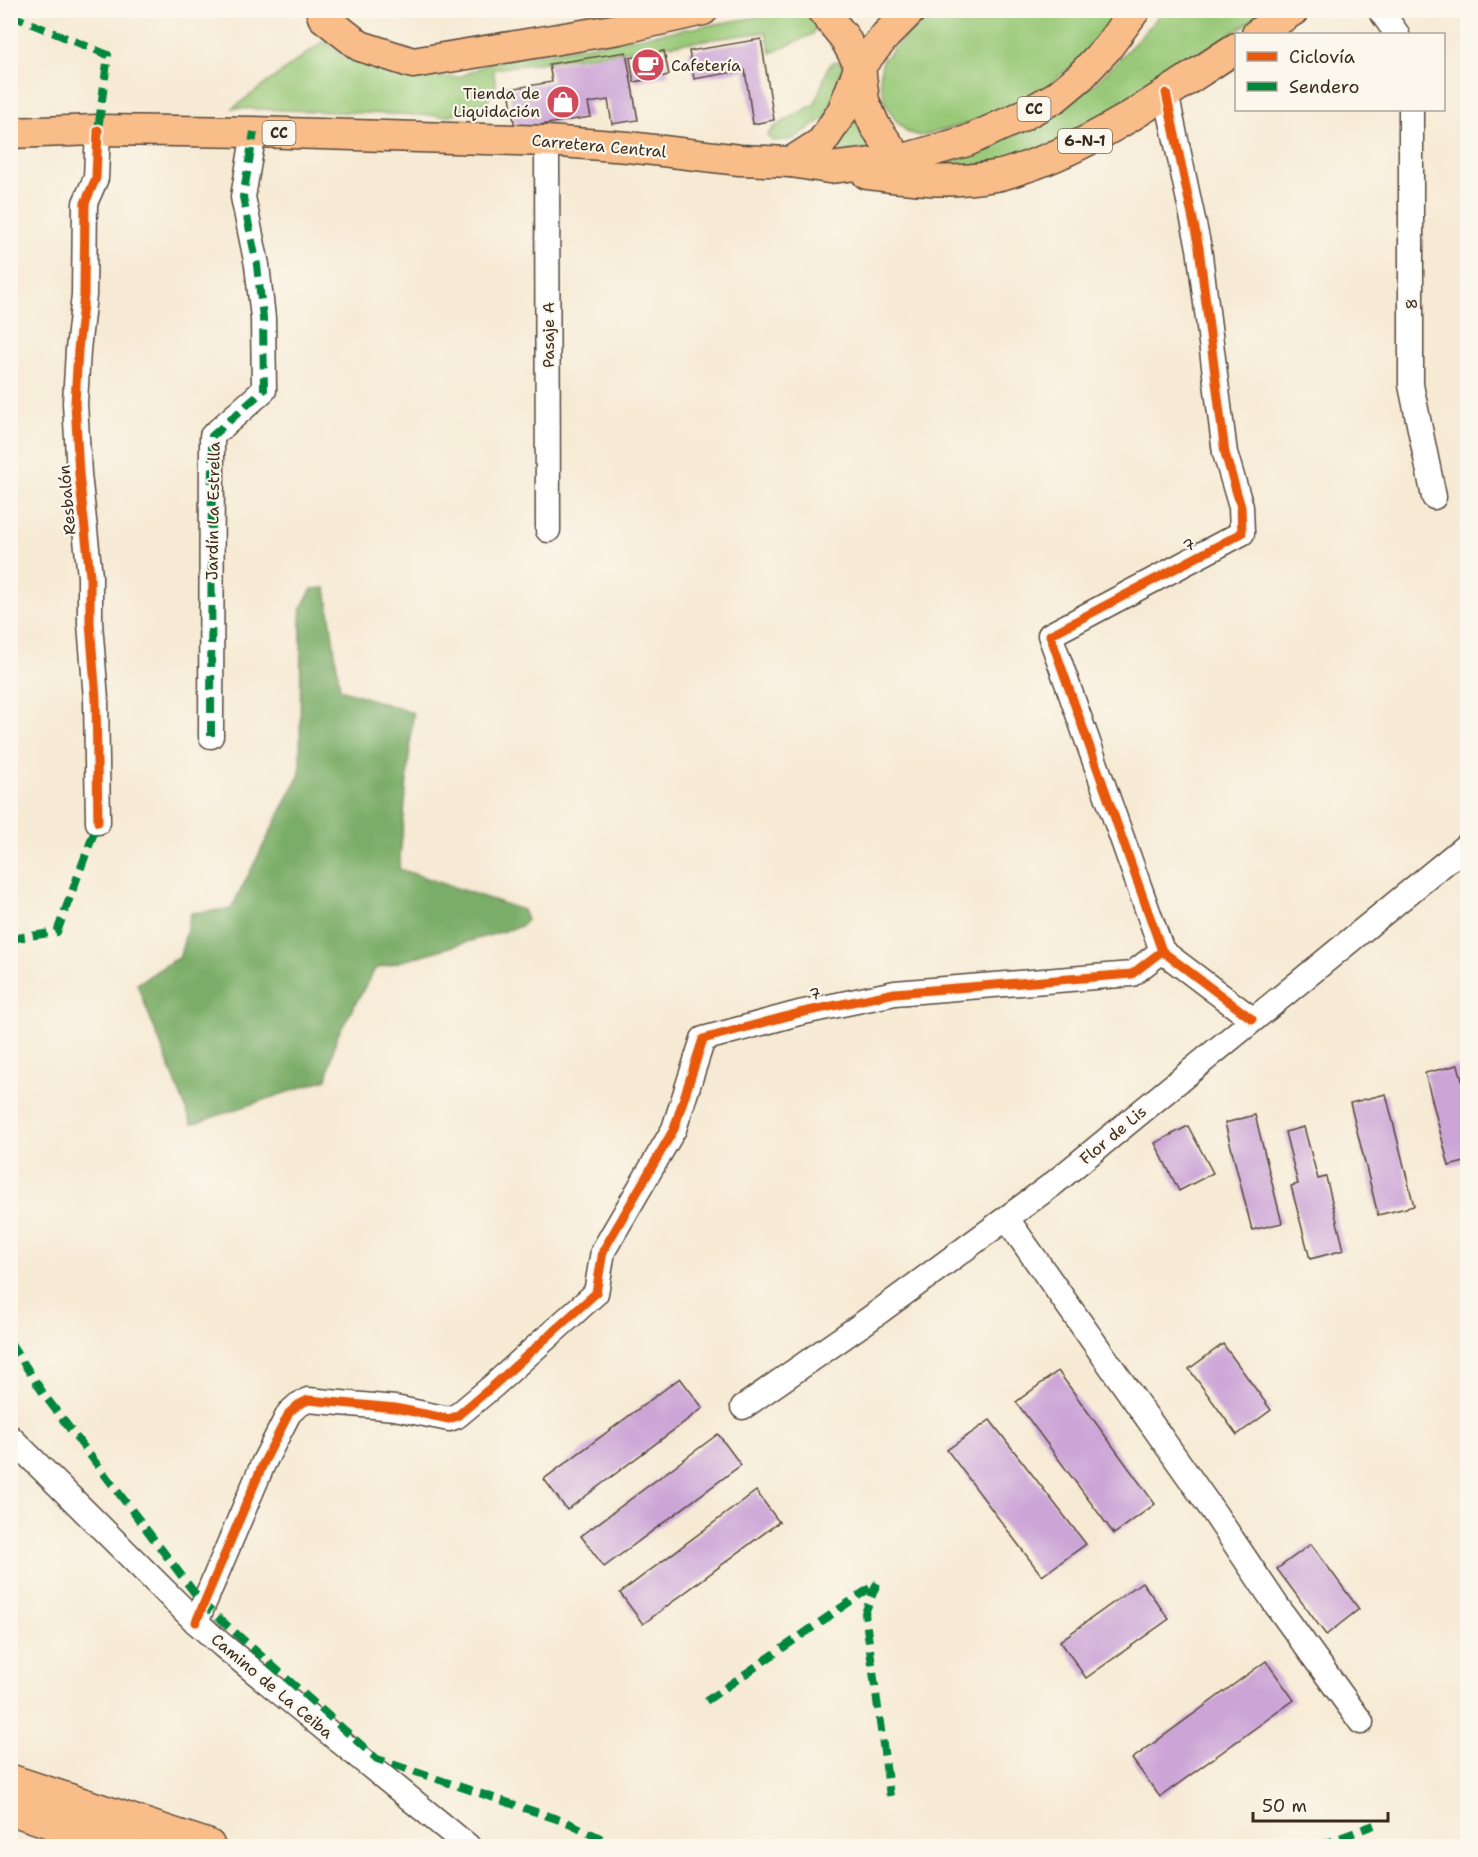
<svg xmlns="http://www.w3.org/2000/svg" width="1478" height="1857" font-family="'Shantell Sans',sans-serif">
<rect width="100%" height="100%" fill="#fbf7ec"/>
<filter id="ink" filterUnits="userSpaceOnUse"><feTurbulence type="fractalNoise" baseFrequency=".0167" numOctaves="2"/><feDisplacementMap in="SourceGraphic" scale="12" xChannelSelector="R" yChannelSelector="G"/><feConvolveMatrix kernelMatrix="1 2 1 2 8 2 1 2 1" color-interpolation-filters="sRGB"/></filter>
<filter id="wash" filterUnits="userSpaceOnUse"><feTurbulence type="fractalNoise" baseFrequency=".008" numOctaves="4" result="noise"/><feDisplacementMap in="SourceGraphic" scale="24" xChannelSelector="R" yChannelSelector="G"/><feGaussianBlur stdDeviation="1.35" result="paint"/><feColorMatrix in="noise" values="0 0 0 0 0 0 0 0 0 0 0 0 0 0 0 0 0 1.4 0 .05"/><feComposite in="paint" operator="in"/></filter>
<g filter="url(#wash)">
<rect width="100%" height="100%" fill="#f6ead4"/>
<g fill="#99c978" stroke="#6a7a4b" stroke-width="1.5">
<path d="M793 11 811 17 816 25 813 34 771 53 766 32 493 69 496 85 487 102 447 116 233 108 324 41 348 58 406 78 460 77 492 62Z"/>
<path d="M929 11H1120L1089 53 1045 88 985 119 921 136 907 132 895 119 885 102 880 80 882 61Z"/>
<path d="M1163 11H1266L1158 82 1067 140 1017 158 937 173 919 162 1043 119 1097 82 1144 33Z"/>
<path d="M838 61 842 66 837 89 825 118 793 139 773 141 767 136 774 127 815 104 828 68 833 62Z"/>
<path d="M859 114 873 150 832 152Z"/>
</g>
<path fill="#7aad68" stroke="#5a6c43" stroke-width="1.5" d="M326 588 340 689 413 713 399 869 523 910 527 920 521 926 375 969 336 1038 327 1079 192 1124 137 984 180 956 191 913 231 909 300 774 301 608 312 589Z"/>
<g id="blocks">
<g fill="#cca5d7">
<path d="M761 39 774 120 753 124 745 70 694 79 689 51Z"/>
<path d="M664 51 669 75 634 82 630 58Z"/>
<path d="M626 52 638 120 612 124 608 100 588 103 591 117 515 129 509 89 552 82 549 64Z"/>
<path d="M1458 1065 1468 1102V1161L1449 1166 1425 1073Z"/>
<path d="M1386 1094 1414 1206 1378 1215 1350 1103Z"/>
<path d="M1255 1115 1282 1223 1252 1230 1225 1123Z"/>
<path d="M1188 1126 1213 1173 1179 1191 1155 1143Z"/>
<path d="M1304 1127 1318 1179 1326 1177 1344 1250 1310 1259 1291 1186 1298 1184 1285 1132Z"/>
<path d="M1223 1344 1271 1410 1237 1435 1189 1369Z"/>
<path d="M1058 1371 1155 1504 1114 1534 1016 1402Z"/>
<path d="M680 1378 703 1408 567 1510 544 1479Z"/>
<path d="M990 1420 1086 1544 1042 1576 947 1450Z"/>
<path d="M718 1434 741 1465 604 1567 581 1536Z"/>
<path d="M756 1491 779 1522 643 1624 620 1593Z"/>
<path d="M1311 1544 1359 1609 1326 1635 1277 1569Z"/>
<path d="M1142 1582 1169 1619 1086 1678 1060 1641Z"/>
<path d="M1266 1661 1294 1700 1160 1797 1132 1759Z"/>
</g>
</g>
</g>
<g filter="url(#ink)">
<use href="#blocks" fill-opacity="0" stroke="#574739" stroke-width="1.5"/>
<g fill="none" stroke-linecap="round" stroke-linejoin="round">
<defs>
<g id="minor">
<path d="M1380 10 1397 34"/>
<path d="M1166 93 1199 248 1225 453 1241 507 1242 533 1050 635 1162 951 1252 1019"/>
<path d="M1411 110V385L1434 497"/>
<path d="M547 141 548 530"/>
<path d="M211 736 212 436 264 390 263 318 257 265 243 197 254 132"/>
<path d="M98 822 96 699 90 623V576L79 474 75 403 78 350 84 295 85 203 96 178 98 130"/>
<path d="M1007 1219 1213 1511 1277 1606 1361 1722"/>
<path d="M743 1407 861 1325 1053 1184 1468 844"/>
<path d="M10 1437 196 1622 222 1645 468 1846"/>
<path d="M196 1622 263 1464 289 1413 298 1405 308 1400 395 1408 449 1419 457 1416 493 1386 596 1293 603 1251 674 1129 703 1039 799 1013 895 993 1132 974 1162 951"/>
</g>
<g id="major">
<path d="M321 10 323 17 360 46 413 63 619 29 703 10"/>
<path d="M822 10 844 37 860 66 864 101 875 126 909 174"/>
<path d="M1257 34 1294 10"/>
<path d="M10 133 98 130 254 132 547 141 628 147 740 160 791 162 829 168 900 160 967 141 1018 118 1056 97 1081 76 1107 48 1135 10"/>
<path d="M791 162 822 142 842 112 860 66 886 35 911 10"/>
<path d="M867 174C911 180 951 184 995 176 1005 175 1016 170 1026 167 1102 141 1169 91 1236 48"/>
</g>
<g id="highway">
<path d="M10 1781 208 1846"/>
<path d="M10 1808 123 1846"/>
</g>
</defs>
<use href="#minor" stroke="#574739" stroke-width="27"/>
<use href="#major" stroke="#574739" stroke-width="33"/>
<use href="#highway" stroke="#574739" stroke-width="36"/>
<use href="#minor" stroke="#fff" stroke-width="24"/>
<use href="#major" stroke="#f8bd89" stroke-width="30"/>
<use href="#highway" stroke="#f8bd89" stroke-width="33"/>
<g stroke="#00873e" stroke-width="8" stroke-dasharray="15 8" stroke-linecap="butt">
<path d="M10 15 108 55 98 130"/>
<path d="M211 736 212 436 264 390 263 318 257 265 243 197 254 132"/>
<path d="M10 939 57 932 98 822"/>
<path d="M10 1342 45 1396 203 1604 377 1759 569 1823 617 1846"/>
<path d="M877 1583 865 1613 890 1796"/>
<path d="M706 1701 877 1583"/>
<path d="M1319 1846 1374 1825"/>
</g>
<defs>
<g id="cycleway">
<path d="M1166 93 1199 248 1225 453 1241 507 1242 533 1050 635 1162 951 1252 1019"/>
<path d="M98 822 96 699 90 623V576L79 474 75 403 78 350 84 295 85 203 96 178 98 130"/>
<path d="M196 1622 263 1464 289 1413 298 1405 308 1400 395 1408 449 1419 457 1416 493 1386 596 1293 603 1251 674 1129 703 1039 799 1013 895 993 1132 974 1162 951"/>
</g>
</defs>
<use href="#cycleway" stroke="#fbf7ec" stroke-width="13"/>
<use href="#cycleway" stroke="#e8590c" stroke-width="9"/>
</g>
</g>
<defs>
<symbol id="cafe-disc" viewBox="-11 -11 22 22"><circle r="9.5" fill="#d1495b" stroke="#fbf7ec"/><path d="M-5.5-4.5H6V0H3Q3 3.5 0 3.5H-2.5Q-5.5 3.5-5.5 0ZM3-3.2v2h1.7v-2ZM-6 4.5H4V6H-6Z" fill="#fff"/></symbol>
<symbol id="shop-disc" viewBox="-11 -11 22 22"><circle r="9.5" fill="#d1495b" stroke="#fbf7ec"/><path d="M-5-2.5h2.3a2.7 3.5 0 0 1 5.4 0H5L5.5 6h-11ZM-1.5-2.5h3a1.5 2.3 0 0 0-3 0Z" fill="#fff"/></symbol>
</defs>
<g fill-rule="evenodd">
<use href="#cafe-disc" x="629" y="46" width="38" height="38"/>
<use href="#shop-disc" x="544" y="83" width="38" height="38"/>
</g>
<g text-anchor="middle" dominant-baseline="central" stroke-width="4.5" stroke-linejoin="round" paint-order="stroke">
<g fill="#fbf7ec" stroke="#75685c" stroke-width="1.5">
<rect x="1017.5" y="97" width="33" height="24" rx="4.5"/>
<rect x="262.5" y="121" width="33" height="24" rx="4.5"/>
<rect x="1058" y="129" width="54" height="24" rx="4.5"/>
</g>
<g font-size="15" font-weight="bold" fill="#3b2a1e">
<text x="1034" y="109">CC</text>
<text x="279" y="133">CC</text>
<text x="1085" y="141">6-N-1</text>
</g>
<g font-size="16" fill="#3b2a1e" stroke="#fbf7ec" text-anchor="start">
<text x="671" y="65">Cafetería</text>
<text x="540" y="93" text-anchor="end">Tienda de<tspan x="540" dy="18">Liquidación</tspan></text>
</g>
<g font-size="16" fill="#3b2a1e" stroke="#fbf7ec">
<text transform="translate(599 146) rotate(5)">Carretera Central</text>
<text transform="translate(1411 304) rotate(-90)">8</text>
<text transform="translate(548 335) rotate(-90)">Pasaje A</text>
<text transform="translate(67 500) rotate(-95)">Resbalón</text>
<text transform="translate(213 511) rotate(-89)">Jardín La Estrella</text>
<text transform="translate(1189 545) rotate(-28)">7</text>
<text transform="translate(815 994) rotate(-12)">7</text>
<text transform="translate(1113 1135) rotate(-40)">Flor de Lis</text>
<text transform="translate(272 1686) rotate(40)">Camino de La Ceiba</text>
</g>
</g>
<rect width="1478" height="1857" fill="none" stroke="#fbf7ec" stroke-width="36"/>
<rect x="1235" y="33" width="210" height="78" fill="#fbf7ec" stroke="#aea59a" stroke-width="1.5"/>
<rect x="1247" y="52" width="30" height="9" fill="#e8590c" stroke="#aea59a" stroke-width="1.5"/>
<text x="1289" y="63" font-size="18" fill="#3b2a1e">Ciclovía</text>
<rect x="1247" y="82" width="30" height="9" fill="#00873e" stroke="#aea59a" stroke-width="1.5"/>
<text x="1289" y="93" font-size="18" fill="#3b2a1e">Sendero</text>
<path d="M1253 1812v9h135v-9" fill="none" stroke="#3b2a1e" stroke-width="3"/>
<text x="1262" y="1812" font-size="18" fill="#3b2a1e" stroke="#fbf7ec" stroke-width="4.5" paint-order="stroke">50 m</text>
</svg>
